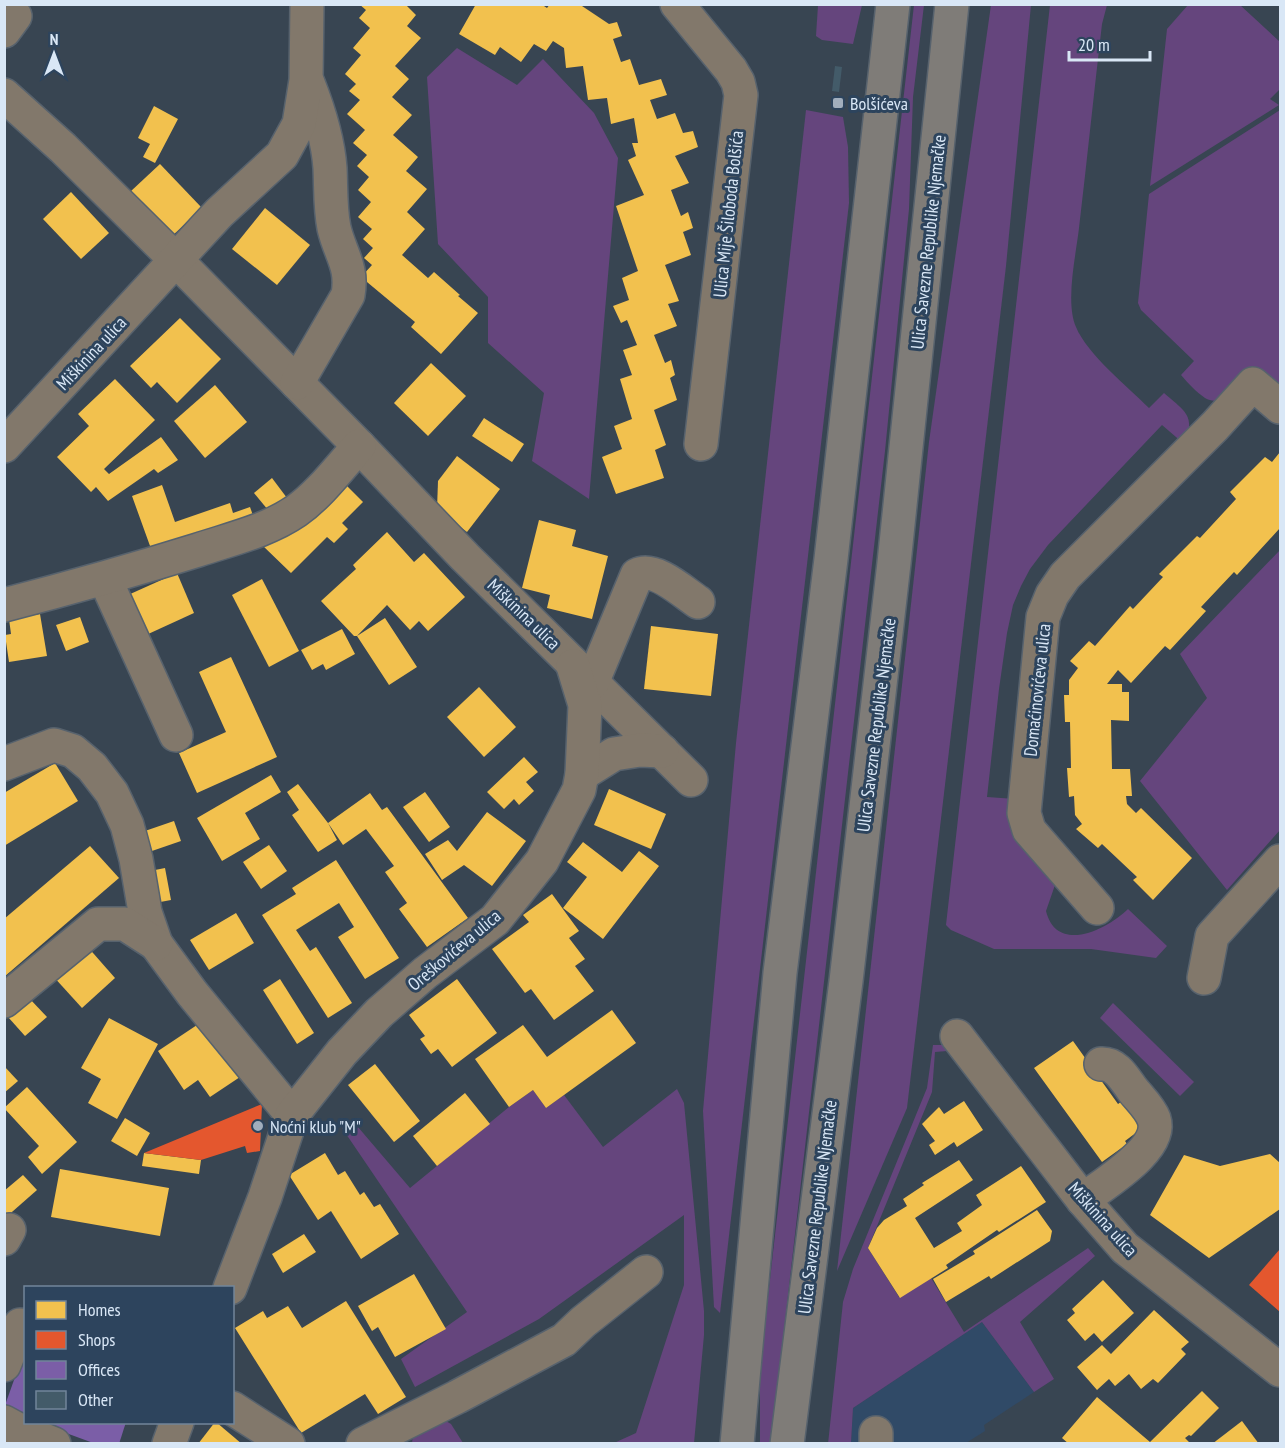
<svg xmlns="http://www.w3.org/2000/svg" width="1285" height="1448" font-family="'PT Sans Narrow',sans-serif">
<rect width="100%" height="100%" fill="#384552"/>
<path fill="#304a67" d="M982 1322 1034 1392 984 1425 985 1431 966 1443 851 1444 853 1408Z"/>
<g fill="#65457d">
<path d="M818 5H862L853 44 822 40 816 36Z"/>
<path d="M914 5H924L913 97 909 209 885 451 771 1443 760 1444V1368Z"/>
<path d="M991 5H1031L1006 266 907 1108 837 1271 929 442Z"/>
<path d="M1050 5H1107L1102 24C1094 92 1087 160 1079 228 1076 255 1065 302 1076 327 1087 354 1128 387 1149 408L1164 393C1183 410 1198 416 1183 443L1162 425 1048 545 1030 569 1021 586 1013 605 1007 633 999 689 987 797 1015 799 1055 885 1046 911C1057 955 1108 929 1128 909L1167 946 1156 958 1091 949H994L951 930 946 925Z"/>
<path d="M1188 5H1240L1280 42V89L1270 99 1279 105 1150 186 1167 29Z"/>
<path d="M457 48 517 85 543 59 594 113 618 158 589 499 532 461 544 393 488 343V297L438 244 427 77Z"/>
<path d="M806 110 843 117 848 147 849 203 720 1313 714 1307 703 1111 736 743Z"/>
<path d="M1280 110V389L1253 368C1243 380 1225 410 1205 398 1196 392 1188 383 1181 375L1194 361 1141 310 1138 303 1149 194Z"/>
<path d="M1280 550V830L1227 890 1140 781 1207 698 1180 654Z"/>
<path d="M1113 1003 1194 1082 1180 1096 1100 1018Z"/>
<path d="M933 1045H943L947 1051 935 1052 932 1092 868 1248 899 1297 931 1278 964 1332 1088 1248 1095 1256 1020 1322 1054 1379 1034 1392 982 1322 853 1408 851 1443 828 1444 843 1302 853 1269 927 1088Z"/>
<path d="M677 1089 684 1103 704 1311V1335L694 1443H614L636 1433 684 1285V1215L539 1319 415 1387 401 1359 467 1312 342 1128 352 1120 410 1188 509 1107 533 1090 546 1108 564 1095 603 1147Z"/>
<path d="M444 1420 451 1424 463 1443 412 1444 413 1434Z"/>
</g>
<g fill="#f2c14e">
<path d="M359 4H405L416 15 407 26 421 38 395 66 409 79 392 97 412 115 393 135 418 157 406 171 427 189 407 212 425 229 402 255 428 278 434 272 460 295 458 296 478 313 441 354 411 327 415 322 361 277 372 265 364 258 373 248 363 239 372 229 358 217 371 202 358 190 369 177 357 166 367 155 353 143 365 130 347 114 360 100 349 91 356 84 345 74 361 55 353 48 370 28 359 18 366 10Z"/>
<path d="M476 4H541L547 8 550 4H579L609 24 617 22 622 36 613 39 621 62 630 59 639 85 661 79 667 95 650 100 657 119 675 113 683 133 693 131 698 147 675 156 689 183 671 190 681 216 688 212 693 228 683 232 691 255 665 265 679 301 668 304 677 326 654 335 665 363 671 360 675 375 670 378 677 400 654 410 666 445 655 450 664 478 616 494 602 457 622 449 614 426 632 419 620 379 632 375 623 350 637 345 627 320 621 323 613 306 629 300 622 278 638 271 616 206 644 195 628 160 636 156 632 143H638L634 118 611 124 607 98 588 100 583 66 566 68 564 48 553 41 546 51 534 44 521 62 500 47 495 55 459 34Z"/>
<path d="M154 106 178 119 155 163 143 157 150 144 138 138Z"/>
<path d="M160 164 202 208 171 237 130 192Z"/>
<path d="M71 192 109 233 81 259 43 219Z"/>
<path d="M265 208 310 245 277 285 232 249Z"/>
<path d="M180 318 221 359 177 403 157 382 151 388 130 366Z"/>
<path d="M431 363 466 396 428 436 394 403Z"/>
<path d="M115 379 155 420 104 469 109 474 161 437 178 460 158 473 154 469 108 501 96 487 91 492 57 457 89 426 78 414Z"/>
<path d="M215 385 247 422 205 458 174 421Z"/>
<path d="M484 418 524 444 512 462 472 436Z"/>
<path d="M1280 452V528L1237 575 1234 572 1201 607 1206 611 1170 650 1165 646 1131 683 1118 670 1107 684H1122V692H1129V721L1111 720 1112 769H1130L1132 796H1126L1127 804 1136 813 1141 808 1192 858 1153 900 1133 880 1137 877 1102 844 1098 848 1076 829 1082 824 1075 815 1074 796 1069 797 1067 768H1071L1070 722H1065L1064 695H1069V680L1078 668 1070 661 1089 641 1095 646 1130 606 1133 609 1163 577 1159 574 1197 536 1200 538 1236 499 1230 492 1265 457 1272 462Z"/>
<path d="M457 456 500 489 467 532 437 509 438 481Z"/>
<path d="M272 478 290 502 273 516 254 493Z"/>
<path d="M344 483 363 502 342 523 348 529 334 543 327 537 291 573 262 545 289 527 294 532Z"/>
<path d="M162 485 175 522 230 503 233 513 250 507 255 521 154 557 132 496Z"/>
<path d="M539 520 576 530 572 546 608 556 592 619 547 608 550 595 522 588Z"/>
<path d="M387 532 414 562 424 553 465 597 428 631 419 621 410 630 387 605 357 636 385 618 417 667 389 685 357 636H354L321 601 356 569 353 565Z"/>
<path d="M177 573 194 613 146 635 128 595Z"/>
<path d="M262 579 299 651 269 667 232 595Z"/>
<path d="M40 614 47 656 9 662 5 635 11 634 9 619Z"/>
<path d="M80 617 89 642 66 651 56 625Z"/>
<path d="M651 626 718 634 711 696 644 689Z"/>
<path d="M342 629 355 654 326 670 323 664 312 670 301 650Z"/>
<path d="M231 657 277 757 197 793 179 753 226 732 199 672Z"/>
<path d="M479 687 516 727 484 757 447 717Z"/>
<path d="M524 757 538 772 526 782 534 791 519 805 514 799 504 809 487 792Z"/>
<path d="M55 763 78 801 4 846V793Z"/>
<path d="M271 775 281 792 245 813 260 839 222 861 197 818Z"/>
<path d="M298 784 328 823 370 793 382 810 387 807 468 918 427 947 399 909 407 903 385 872 394 866 366 829 343 845 328 823 337 840 318 852 292 815 299 810 287 792Z"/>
<path d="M609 789 666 814 651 849 594 825Z"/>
<path d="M425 792 450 827 429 842 403 807Z"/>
<path d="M487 812 526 841 492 886 464 865 442 880 425 854 448 840 457 851Z"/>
<path d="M174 821 181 841 149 852 142 832Z"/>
<path d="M583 842 622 872 639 851 659 866 603 939 563 908 587 877 567 862Z"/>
<path d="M269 845 287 871 261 889 243 862Z"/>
<path d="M90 846 119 878 4 977V919Z"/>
<path d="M336 860 399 958 365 979 338 937 354 927 339 903 296 930 310 951 316 947 352 1003 328 1018 262 915 296 894 292 888Z"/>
<path d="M165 868 171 900 155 903 150 871Z"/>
<path d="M552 894 579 931 569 938 585 959 575 966 594 991 554 1020 531 989 525 993 492 949 529 922 523 915Z"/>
<path d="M236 913 254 943 209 970 190 940Z"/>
<path d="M86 945 115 978 82 1008 52 975Z"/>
<path d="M280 979 314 1033 297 1044 263 990Z"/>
<path d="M457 979 497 1033 452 1067 438 1049 431 1054 420 1039 425 1036 409 1015Z"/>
<path d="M29 998 47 1017 25 1036 8 1017Z"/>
<path d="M612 1010 636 1043 546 1108 533 1090 509 1107 475 1059 523 1025 547 1057Z"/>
<path d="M109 1018 158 1044 117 1119 88 1103 101 1079 81 1068Z"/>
<path d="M203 1021 240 1077 210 1097 198 1080 184 1090 158 1051Z"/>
<path d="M1073 1041 1118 1104 1125 1099 1145 1126 1125 1141 1127 1144 1102 1162 1034 1068Z"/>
<path d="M375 1064 420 1121 394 1142 348 1085Z"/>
<path d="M4 1066 18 1081 4 1093Z"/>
<path d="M27 1087 77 1142 42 1174 28 1157 39 1146 4 1108Z"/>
<path d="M465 1093 490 1124 437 1166 413 1136Z"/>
<path d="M964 1101 983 1130 957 1147 954 1142 935 1155 929 1145 935 1141 922 1124 939 1107 944 1114Z"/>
<path d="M125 1118 150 1133 137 1156 111 1141Z"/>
<path d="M144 1153 201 1160 199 1174 142 1166Z"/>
<path d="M325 1153 338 1175 345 1171 360 1195 364 1192 374 1207 380 1204 399 1234 361 1259 331 1211 318 1220 289 1175Z"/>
<path d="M1270 1154 1280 1163V1209L1209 1258 1150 1215 1184 1155 1220 1166Z"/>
<path d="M959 1160 973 1180 915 1218 934 1248 962 1231 957 1223 982 1205 976 1195 1021 1166 1046 1202 999 1232 997 1230 946 1265 948 1268 900 1298 868 1248 877 1228 884 1220 907 1206 903 1199 924 1185 922 1183Z"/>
<path d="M60 1169 169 1188 160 1236 51 1217Z"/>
<path d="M23 1175 37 1190 4 1219V1191Z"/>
<path d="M1037 1210 1052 1231 1050 1241 991 1279 989 1276 946 1302 933 1279 975 1254 973 1251Z"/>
<path d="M304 1234 316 1252 283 1273 272 1254Z"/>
<path d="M414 1274 446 1329 395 1357 378 1327 372 1331 358 1306Z"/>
<path d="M1103 1280 1134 1313 1102 1342 1094 1333 1085 1341 1067 1320 1075 1313 1072 1309Z"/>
<path d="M346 1301 406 1397 378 1414 365 1394 301 1433 235 1328 263 1311 267 1318 288 1306 302 1328Z"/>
<path d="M1154 1310 1189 1342 1181 1349 1186 1354 1158 1383 1153 1379 1141 1389 1129 1374 1115 1386 1109 1379 1097 1390 1077 1367 1102 1345 1111 1354Z"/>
<path d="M1202 1391 1219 1408 1191 1436 1189 1435 1185 1438 1191 1444H1069L1062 1438 1097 1397 1150 1442Z"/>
<path d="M1242 1421 1259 1444H1212Z"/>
<path d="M215 1422H216L242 1444H198Z"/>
</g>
<g fill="#e4572e">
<path d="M262 1104 260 1151 247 1153 245 1146 201 1160 144 1153Z"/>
<path d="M1280 1249V1312L1249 1285Z"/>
</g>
<g fill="#7b5ea7">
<path d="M24 1352 26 1353V1419L4 1408Z"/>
<path d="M36 1422H126L119 1444H96Z"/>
</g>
<path fill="#435b69" d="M835 66 842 67 839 92 832 91Z"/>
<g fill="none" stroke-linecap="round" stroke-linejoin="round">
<defs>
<g id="minor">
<path d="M677 4 731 70 738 82 741 95 701 444"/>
<path d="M4 31 15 16"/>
<path d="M4 95 63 148 177 261 359 446 465 557 691 780"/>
<path d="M297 383 348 295C353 266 340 254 334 228 330 208 331 188 330 168 328 139 319 111 308 83"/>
<path d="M4 446 219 213 282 155 299 124 306 80 307 4"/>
<path d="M105 579 176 735"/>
<path d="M4 605C70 588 134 570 198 550 231 539 267 531 296 511 320 494 339 468 359 446"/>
<path d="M592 683 637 575C655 566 683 592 698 602"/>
<path d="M4 764 54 745 73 751 92 767 112 793 127 825 136 859 145 912 156 944 192 993 292 1115"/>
<path d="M582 774 614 754 640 750 662 751"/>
<path d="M1097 908 1029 830 1024 813 1043 617 1052 595 1065 576 1215 426 1253 384 1280 407"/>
<path d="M1204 978 1212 936 1280 861"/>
<path d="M4 1001 98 924H125L156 944"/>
<path d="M957 1036 1083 1200 1125 1248 1280 1370"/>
<path d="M1083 1200C1103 1184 1164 1149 1154 1119 1150 1108 1139 1098 1132 1089 1124 1078 1116 1063 1101 1064"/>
<path d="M4 1239 9 1230"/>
<path d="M230 1288 265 1197 292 1115 342 1052 379 1013 425 973 495 920 542 861 579 790 582 774 585 705 573 666"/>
<path d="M4 1365 20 1325"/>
<path d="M232 1408 288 1444"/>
<path d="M4 1422 15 1428 54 1444"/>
<path d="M169 1444 177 1422"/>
<path d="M363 1444 457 1397 564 1340 583 1322 646 1272"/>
<path d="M876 1444V1433"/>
</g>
<g id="major">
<path d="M737 1444 780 973 831 559 893 4"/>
<path d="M787 1444 846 981 894 563 952 4"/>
</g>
</defs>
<use href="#minor" stroke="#57626d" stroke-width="36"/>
<use href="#major" stroke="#57626d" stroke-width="36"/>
<use href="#minor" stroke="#82786b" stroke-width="33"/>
<use href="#major" stroke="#7f7c78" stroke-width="33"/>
</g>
<g fill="#a1aebd" stroke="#2d445d" stroke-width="2">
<rect x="832" y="97" width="12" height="12" rx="3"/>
<circle cx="258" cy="1126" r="6"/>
</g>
<g text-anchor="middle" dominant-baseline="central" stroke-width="6" stroke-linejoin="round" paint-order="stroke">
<g font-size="18" fill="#d9e7f6" stroke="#2d445d" text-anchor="start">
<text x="850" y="103">Bolšićeva</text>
<text x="270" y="1126">Noćni klub "M"</text>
</g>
<g font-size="18" fill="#d9e7f6" stroke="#2d445d">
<text transform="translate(728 214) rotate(-84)">Ulica Mije Šiloboda Bolšića</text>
<text transform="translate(928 242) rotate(-84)">Ulica Savezne Republike Njemačke</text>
<text transform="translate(91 353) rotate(-47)">Miškinina ulica</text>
<text transform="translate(524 614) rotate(44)">Miškinina ulica</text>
<text transform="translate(1037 690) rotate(-84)">Domaćinovićeva ulica</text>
<text transform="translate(876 725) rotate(-83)">Ulica Savezne Republike Njemačke</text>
<text transform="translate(454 950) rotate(-40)">Oreškovićeva ulica</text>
<text transform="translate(817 1207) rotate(-83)">Ulica Savezne Republike Njemačke</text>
<text transform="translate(1103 1219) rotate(48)">Miškinina ulica</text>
</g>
</g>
<rect width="1285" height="1448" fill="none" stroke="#d9e7f6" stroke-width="12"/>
<rect x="24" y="1286" width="210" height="138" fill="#2d445d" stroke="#72859a" stroke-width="1.5"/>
<rect x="36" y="1301" width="30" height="18" fill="#f2c14e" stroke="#72859a" stroke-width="1.5"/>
<text x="78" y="1316" font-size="18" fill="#d9e7f6">Homes</text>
<rect x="36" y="1331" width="30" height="18" fill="#e4572e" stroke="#72859a" stroke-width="1.5"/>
<text x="78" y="1346" font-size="18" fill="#d9e7f6">Shops</text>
<rect x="36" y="1361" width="30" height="18" fill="#7b5ea7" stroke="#72859a" stroke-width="1.5"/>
<text x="78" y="1376" font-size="18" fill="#d9e7f6">Offices</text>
<rect x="36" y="1391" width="30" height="18" fill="#435b69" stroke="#72859a" stroke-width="1.5"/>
<text x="78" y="1406" font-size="18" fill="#d9e7f6">Other</text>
<g transform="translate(54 54)" stroke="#2d445d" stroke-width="4.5" paint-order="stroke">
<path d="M0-4.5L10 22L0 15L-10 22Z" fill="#d9e7f6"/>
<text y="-9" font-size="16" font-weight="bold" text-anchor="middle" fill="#d9e7f6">N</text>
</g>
<path d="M1069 51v9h81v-9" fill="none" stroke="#d9e7f6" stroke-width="3"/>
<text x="1078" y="51" font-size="18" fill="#d9e7f6" stroke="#2d445d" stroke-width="4.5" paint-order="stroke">20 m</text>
</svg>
